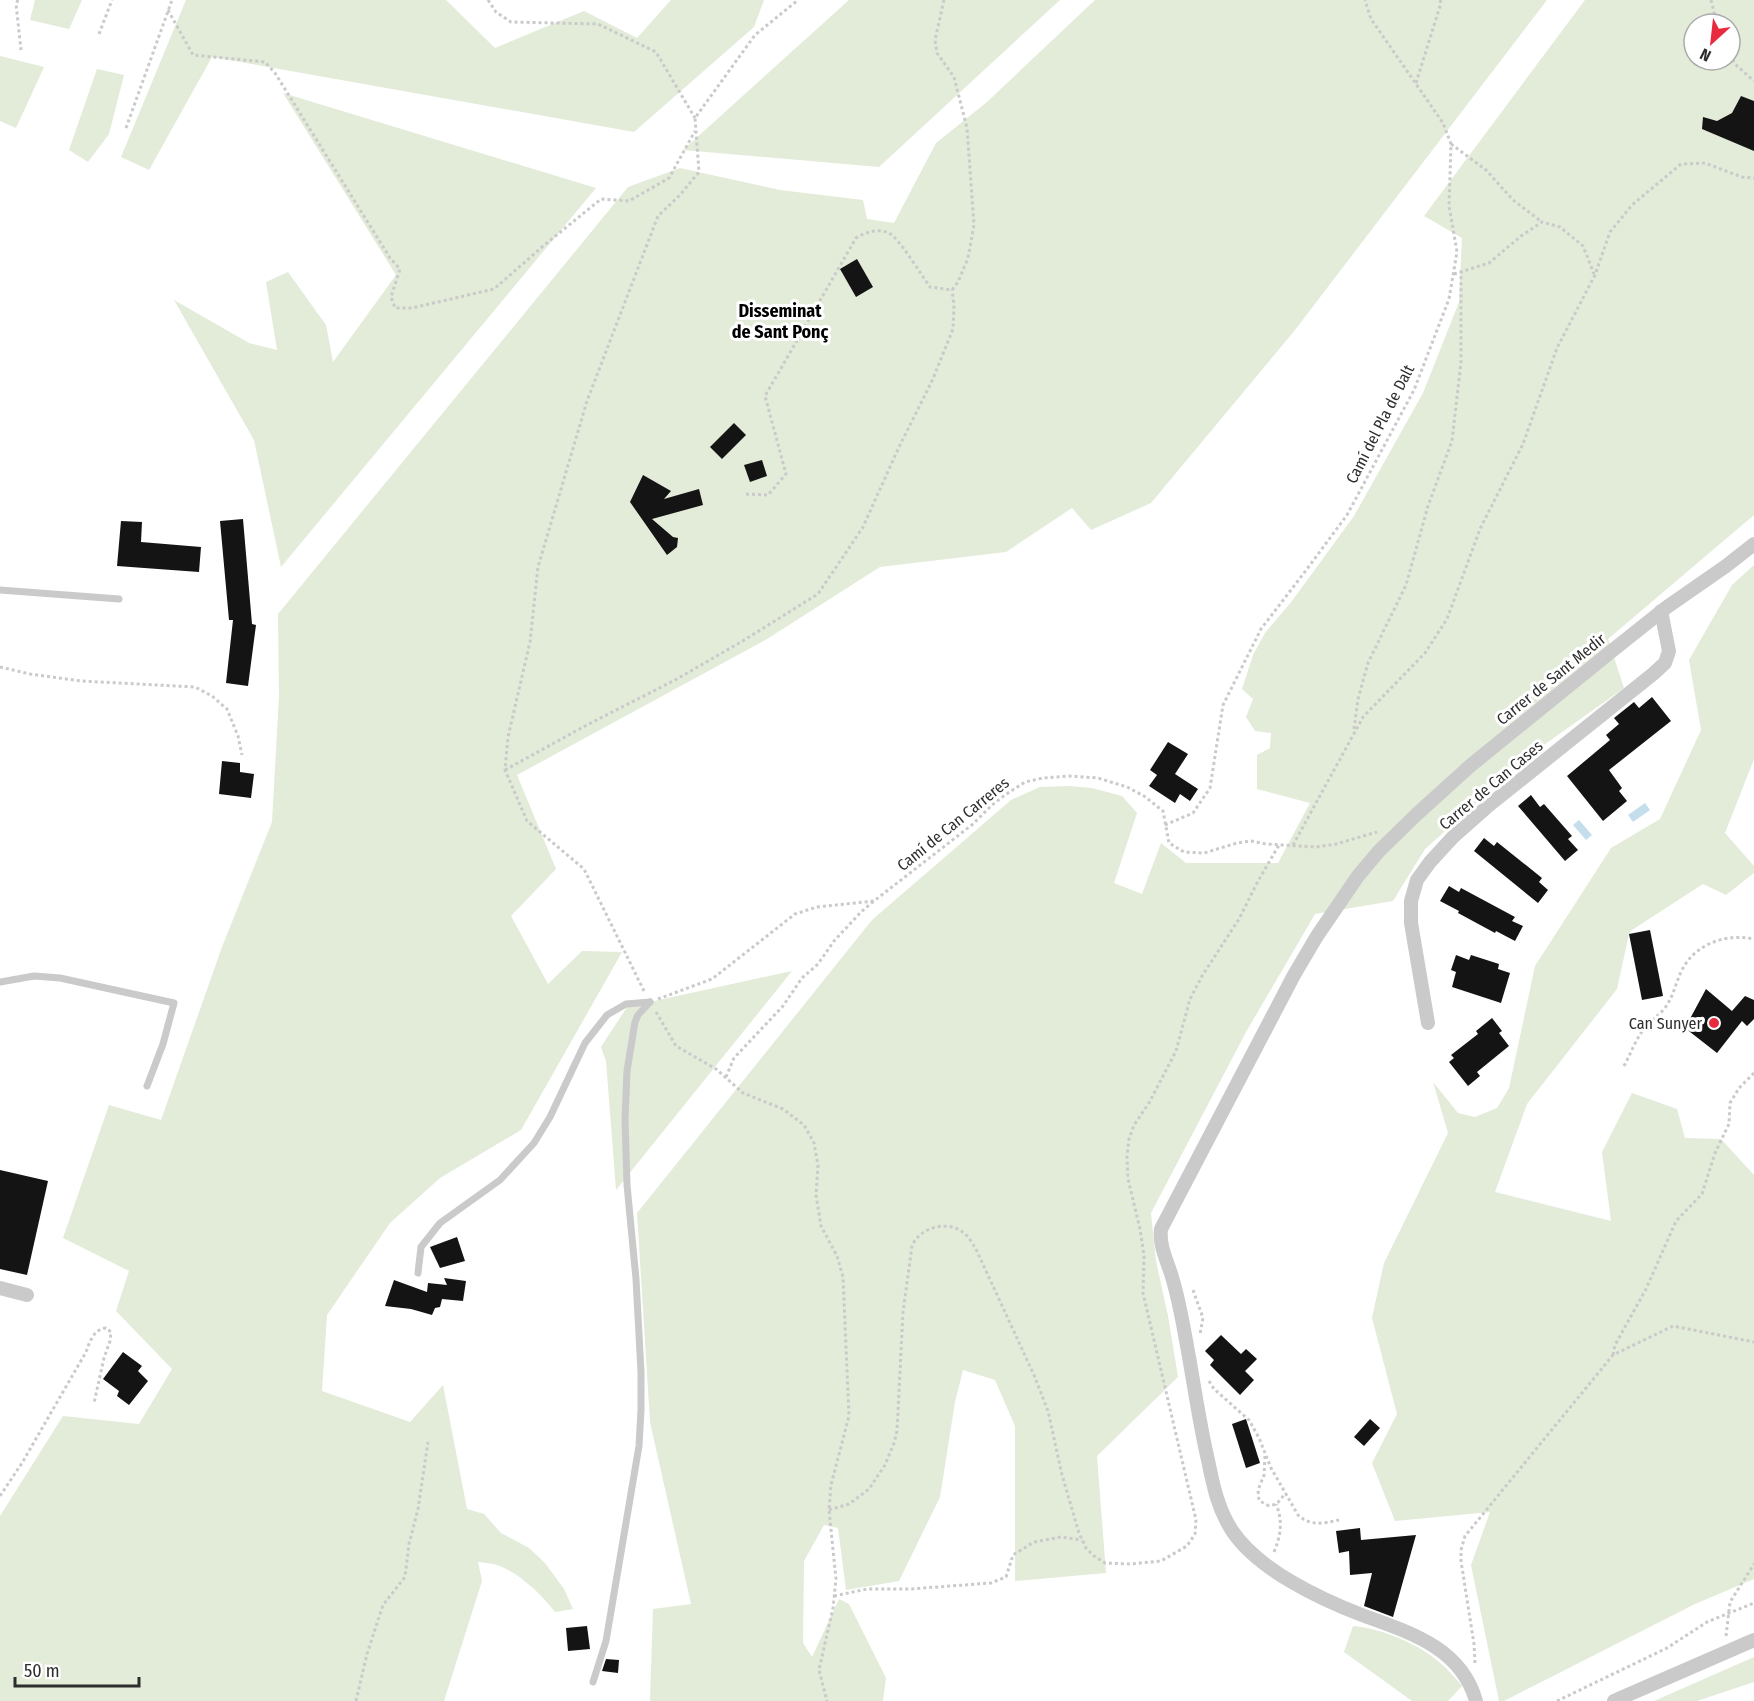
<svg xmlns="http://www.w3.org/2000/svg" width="1754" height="1701" font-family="'Fira Sans Condensed',sans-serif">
<rect width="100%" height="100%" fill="#fff"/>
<g fill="#e3ebd9" fill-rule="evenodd">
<path d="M35 0H82L69 29 30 20Z"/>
<path d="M186 0H446L495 48 584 11 637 38 671 0H764L754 27 634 132 212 57 149 170 121 157Z"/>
<path d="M849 0H1060L879 167 683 150Z"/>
<path d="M1095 0H1547L1295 330 1151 503 1091 530 1072 508 1006 552 880 567 767 639 517 775 556 869 511 916 548 984 582 951 622 952 521 1130 440 1178 390 1223 327 1315 322 1391 410 1422 443 1385 467 1509 484 1514 501 1533 529 1548 545 1563 564 1589 573 1609 555 1612C541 1594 518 1572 497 1565 491 1563 484 1563 478 1562L482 1581 444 1701H0V1516L63 1416 139 1424 172 1369 116 1311 129 1271 63 1238 109 1105 161 1120 222 947 272 822 279 696 278 614 628 187 680 168 780 190 863 200 867 219 894 223 936 143 987 102Z"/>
<path d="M1585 0H1754V515L1608 639 1624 688 1534 752 1425 849 1393 901 1315 914 1246 1032 1151 1213 1156 1261 1168 1316 1178 1377 1097 1456 1106 1573 1015 1581V1426L995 1380 963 1370 955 1402 940 1497 899 1581 846 1590 838 1528 824 1525 804 1561 803 1643 812 1657 839 1599 849 1604 886 1678 883 1701H650L653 1609 691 1604 650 1422 637 1213 872 920 1011 800 1040 787 1069 786 1092 788 1122 796 1137 813 1114 883 1142 894 1161 843 1186 863H1278L1310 803 1257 789V755L1270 748 1271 733 1255 731 1246 717 1253 699 1242 689 1253 655 1265 633 1292 601 1354 516 1423 393 1459 302 1462 238 1424 216ZM1694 24H1730V60H1694Z"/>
<path d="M0 56 44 67 16 128 0 121Z"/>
<path d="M97 69 124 75 109 134 88 162 69 150Z"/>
<path d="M283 93 596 188 281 567 254 440 174 300 249 343 277 350 266 282 288 272 326 325 333 362 396 275Z"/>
<path d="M1754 565V759L1725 833 1754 866V873L1726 895 1703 884 1632 930 1629 934 1617 989 1527 1104 1495 1192 1611 1221 1602 1152 1632 1093 1677 1109 1685 1138 1721 1139 1754 1175V1579L1695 1604 1504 1701H1499L1471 1565 1490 1512 1395 1521 1372 1463 1397 1414 1372 1318 1384 1263 1448 1133 1433 1082 1458 1113 1475 1117 1497 1108 1509 1088 1535 966 1611 848 1660 819 1701 730 1689 660 1732 585Z"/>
<path d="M792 971 616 1190 606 1061 601 1047 627 1007Z"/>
<path d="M1353 1626C1380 1628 1419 1644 1439 1662 1448 1669 1455 1678 1462 1686L1448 1701H1412L1344 1652Z"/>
<path d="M1754 1657V1682L1697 1701H1654Z"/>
</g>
<g fill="#c5deeb">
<path d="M1645 803 1650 810 1633 822 1628 815Z"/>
<path d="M1579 820 1592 835 1586 840 1573 825Z"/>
</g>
<g fill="#141414">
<path d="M1741 96 1754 101V151L1702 129 1703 117 1717 121 1732 113Z"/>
<path d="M857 259 873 287 856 297 840 269Z"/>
<path d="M734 423 746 435 722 459 710 447Z"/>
<path d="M762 460 767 476 750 482 744 465Z"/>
<path d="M643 475 671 491 664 499 699 489 703 505 652 519 673 537 678 538 677 547 667 555 630 502Z"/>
<path d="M243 519 252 624 256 625 248 686 226 683 233 620H229L220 521Z"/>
<path d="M121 521 142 522 141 542 201 547 199 572 117 566Z"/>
<path d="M1652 697 1671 721 1609 770 1622 788 1619 791 1627 801 1603 821 1567 776 1610 740 1606 735 1619 724 1614 718 1634 702 1639 708Z"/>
<path d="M1168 742 1188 754 1175 774 1198 789 1190 801 1180 794 1175 803 1149 786 1157 775 1150 770Z"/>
<path d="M222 761 240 763V772L254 774 251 798 219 794Z"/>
<path d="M1531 795 1540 807 1544 804 1572 836 1568 839 1578 850 1565 861 1518 806Z"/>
<path d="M1484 838 1494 846 1497 842 1542 878 1539 882 1548 890 1538 903 1474 851Z"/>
<path d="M1449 886 1459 892 1461 888 1515 917 1512 921 1523 926 1515 941 1496 931 1495 933 1458 913 1459 911 1440 901Z"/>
<path d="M1650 930 1663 996 1642 1000 1629 934Z"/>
<path d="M1456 955 1469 960 1471 955 1499 964 1498 969 1510 973 1501 1003 1452 987 1456 972 1451 970Z"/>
<path d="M1706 989 1732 1011 1745 996 1754 1000V1019L1747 1026 1742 1021 1717 1053 1685 1028Z"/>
<path d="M1492 1018 1502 1031 1499 1033 1509 1046 1477 1072 1480 1076 1468 1086 1449 1062 1454 1058 1451 1055 1478 1034 1476 1031Z"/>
<path d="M0 1170 48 1181 27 1275 0 1269Z"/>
<path d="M457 1237 465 1261 440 1268 430 1247Z"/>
<path d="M444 1278 466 1281 463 1301 442 1299 440 1307 435 1308 432 1315 411 1309 385 1306 394 1280 427 1292 428 1283 447 1285Z"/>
<path d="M1221 1335 1241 1354 1246 1349 1257 1359 1245 1371 1254 1380 1240 1395 1210 1365 1214 1360 1205 1351Z"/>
<path d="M123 1352 142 1366 138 1371 148 1381 129 1405 117 1396 119 1391 103 1379Z"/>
<path d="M1246 1419 1260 1463 1246 1468 1232 1424Z"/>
<path d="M1370 1419 1380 1428 1364 1446 1354 1437Z"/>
<path d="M1360 1528 1361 1540 1416 1535 1393 1617 1364 1606 1372 1573 1350 1575 1349 1551 1339 1553 1336 1531Z"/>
<path d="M587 1626 590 1649 568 1651 566 1628Z"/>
<path d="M606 1659 619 1660 618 1673 602 1671Z"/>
</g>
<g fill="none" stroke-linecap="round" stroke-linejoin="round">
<g stroke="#cacaca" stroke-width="3" stroke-dasharray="3 3" stroke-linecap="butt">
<path d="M18 0 16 4 21 50"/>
<path d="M488 0 496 12 511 22 598 24 656 52 695 118"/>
<path d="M1711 0 1717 24"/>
<path d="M168 10 193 55 265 62 275 73 390 258 400 269 391 297 395 308H412L494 289 542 247 601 199 629 201 669 178 695 131"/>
<path d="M99 34 112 0"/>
<path d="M1730 54 1735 64 1754 81"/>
<path d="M1416 83 1441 3 1440 0"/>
<path d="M126 128 172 0"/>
<path d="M1451 144 1486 170 1513 200 1542 222"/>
<path d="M1454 274 1489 263 1521 236 1542 222 1560 227 1583 246 1594 274"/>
<path d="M746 494 768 495 786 474 765 396 856 238C866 232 877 228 889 233 899 238 922 276 930 287L952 290 958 282 968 258 974 225 967 128 954 77 937 53 935 40 944 0"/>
<path d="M0 667 30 674 81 681 195 687 212 696 227 709 238 736 242 755"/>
<path d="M1354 729 1358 699 1368 663 1406 585 1428 506 1452 441 1461 362V272"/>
<path d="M505 770 585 726 675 680 741 642 818 594 863 527 899 447 932 381 953 329 954 305 952 290"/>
<path d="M1165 825 1193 813 1210 788 1223 705 1261 629 1307 569 1347 515 1414 390 1449 299 1457 252 1449 206 1451 144 1443 123 1371 19 1365 0"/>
<path d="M1293 845 1363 717 1425 653 1447 619 1480 529 1523 444 1557 348 1595 275 1610 232 1632 205 1681 164 1705 163 1742 177 1754 178"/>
<path d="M644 991 584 869 527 821 505 770 508 737 530 642 538 567 587 401 658 216 680 195 699 172 695 118 755 35 798 0"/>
<path d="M658 999 712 979 795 914 817 907 874 901 973 824 992 805 1005 795 1025 782 1043 778 1069 776 1098 778 1127 787 1144 796 1163 811 1169 843 1184 852 1204 853 1237 843 1251 841 1266 844 1316 847 1336 844 1377 832"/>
<path d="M656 1012 676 1046 716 1069 743 1093 783 1109 804 1125 814 1143 818 1165 816 1195 821 1226 837 1256 843 1277 849 1416 831 1485 829 1510 836 1579 833 1608 819 1670 827 1701"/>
<path d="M1624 1066C1631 1053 1637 1036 1647 1025 1654 1018 1662 1013 1667 1005 1674 994 1676 982 1682 970 1695 944 1726 933 1754 939"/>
<path d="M726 1077 734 1058 783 1006 802 978 818 964 834 941 861 912 874 901"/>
<path d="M1193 1290 1203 1318 1200 1334"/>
<path d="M1613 1355 1615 1345 1646 1289 1676 1221 1702 1194 1715 1153 1729 1124 1730 1103 1739 1088 1754 1073"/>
<path d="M1209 1381 1214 1389 1249 1420 1259 1438 1271 1468 1298 1515C1311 1527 1324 1523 1339 1520"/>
<path d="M1265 1456 1264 1475 1258 1490 1259 1500 1266 1505C1276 1507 1280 1501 1285 1493"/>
<path d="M0 1496 22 1463 86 1352C90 1341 94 1329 106 1328L111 1332 110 1341 104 1358 94 1403"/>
<path d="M829 1510 849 1504 869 1489 885 1465 894 1443 897 1431 903 1312 912 1246C920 1226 951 1219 966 1235 970 1238 972 1244 975 1247L1034 1375 1048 1411 1062 1475 1079 1533 1086 1548 1094 1556 1105 1563 1130 1564 1161 1561 1187 1546 1195 1534 1196 1520 1143 1293 1144 1256 1140 1229 1128 1179 1127 1156 1129 1139 1134 1125 1149 1103 1176 1051 1190 999 1202 976 1239 919 1258 881 1279 845"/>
<path d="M1274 1552C1281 1535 1283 1521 1276 1504"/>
<path d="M834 1596 867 1589H910L991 1583 1006 1577 1013 1555 1034 1542 1061 1537 1082 1540"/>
<path d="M1726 1636 1730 1602 1754 1564"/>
<path d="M1475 1663 1474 1644 1461 1561V1550L1465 1536 1613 1355 1673 1326 1754 1342"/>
<path d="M356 1701 367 1654 383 1605 405 1577 409 1544 418 1509 428 1442"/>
<path d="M1557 1701 1667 1648 1707 1622 1754 1603"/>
</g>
<g stroke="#cacaca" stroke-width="7">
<path d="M0 590 119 599"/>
<path d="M0 982 34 976 60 978 174 1003 163 1044 147 1086"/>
<path d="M418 1273 421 1247 440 1223 500 1180 534 1143 550 1117 585 1043 607 1015 626 1004 650 1002"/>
<path d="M593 1682 606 1641 639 1446 641 1410V1372L636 1279 627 1185 625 1120 627 1071 635 1022 638 1015 650 1002"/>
</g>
<g stroke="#cacaca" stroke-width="14">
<path d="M1428 1023 1411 923V901L1417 880 1430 862 1453 837 1488 806 1653 674 1665 663 1669 651 1661 611"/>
<path d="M0 1288 27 1295"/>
<path d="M1476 1701C1461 1647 1408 1632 1362 1615 1320 1599 1259 1570 1233 1532 1218 1510 1213 1485 1208 1460 1200 1426 1195 1391 1189 1357 1184 1330 1180 1303 1172 1277 1167 1260 1159 1246 1161 1229L1294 975 1317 936 1358 876 1379 851 1417 814 1470 766 1613 650 1667 607 1726 566 1754 544"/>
<path d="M1614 1701 1754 1640"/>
</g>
</g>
<circle fill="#e82a3e" stroke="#fff" stroke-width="2" cx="1714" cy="1023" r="6"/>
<g text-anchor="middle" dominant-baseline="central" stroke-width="6" stroke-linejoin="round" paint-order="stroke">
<g font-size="16" fill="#2d2d2d" stroke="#fff">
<text transform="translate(1380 424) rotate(-63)">Camí del Pla de Dalt</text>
<text transform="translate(1551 679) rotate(-39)">Carrer de Sant Medir</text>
<text transform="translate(1491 785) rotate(-40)">Carrer de Can Cases</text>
<text transform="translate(953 824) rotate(-39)">Camí de Can Carreres</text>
</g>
<g font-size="16" fill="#2d2d2d" stroke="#fff" text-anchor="end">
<text x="1702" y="1023">Can Sunyer</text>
</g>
<g font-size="18" font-weight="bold" fill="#000" stroke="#fff">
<text x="780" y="311">Disseminat<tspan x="780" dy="21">de Sant Ponç</tspan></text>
</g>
</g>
<g transform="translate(1712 42) rotate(207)"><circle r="28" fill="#ffffff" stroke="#ababab" stroke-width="1.5"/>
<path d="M0-4.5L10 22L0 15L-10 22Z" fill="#e82a3e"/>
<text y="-9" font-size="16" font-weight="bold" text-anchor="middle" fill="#2d2d2d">N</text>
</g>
<path d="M15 1677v9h124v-9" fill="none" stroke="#2d2d2d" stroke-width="3"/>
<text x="24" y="1677" font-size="18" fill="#2d2d2d" stroke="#ffffff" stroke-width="4.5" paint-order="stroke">50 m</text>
</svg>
